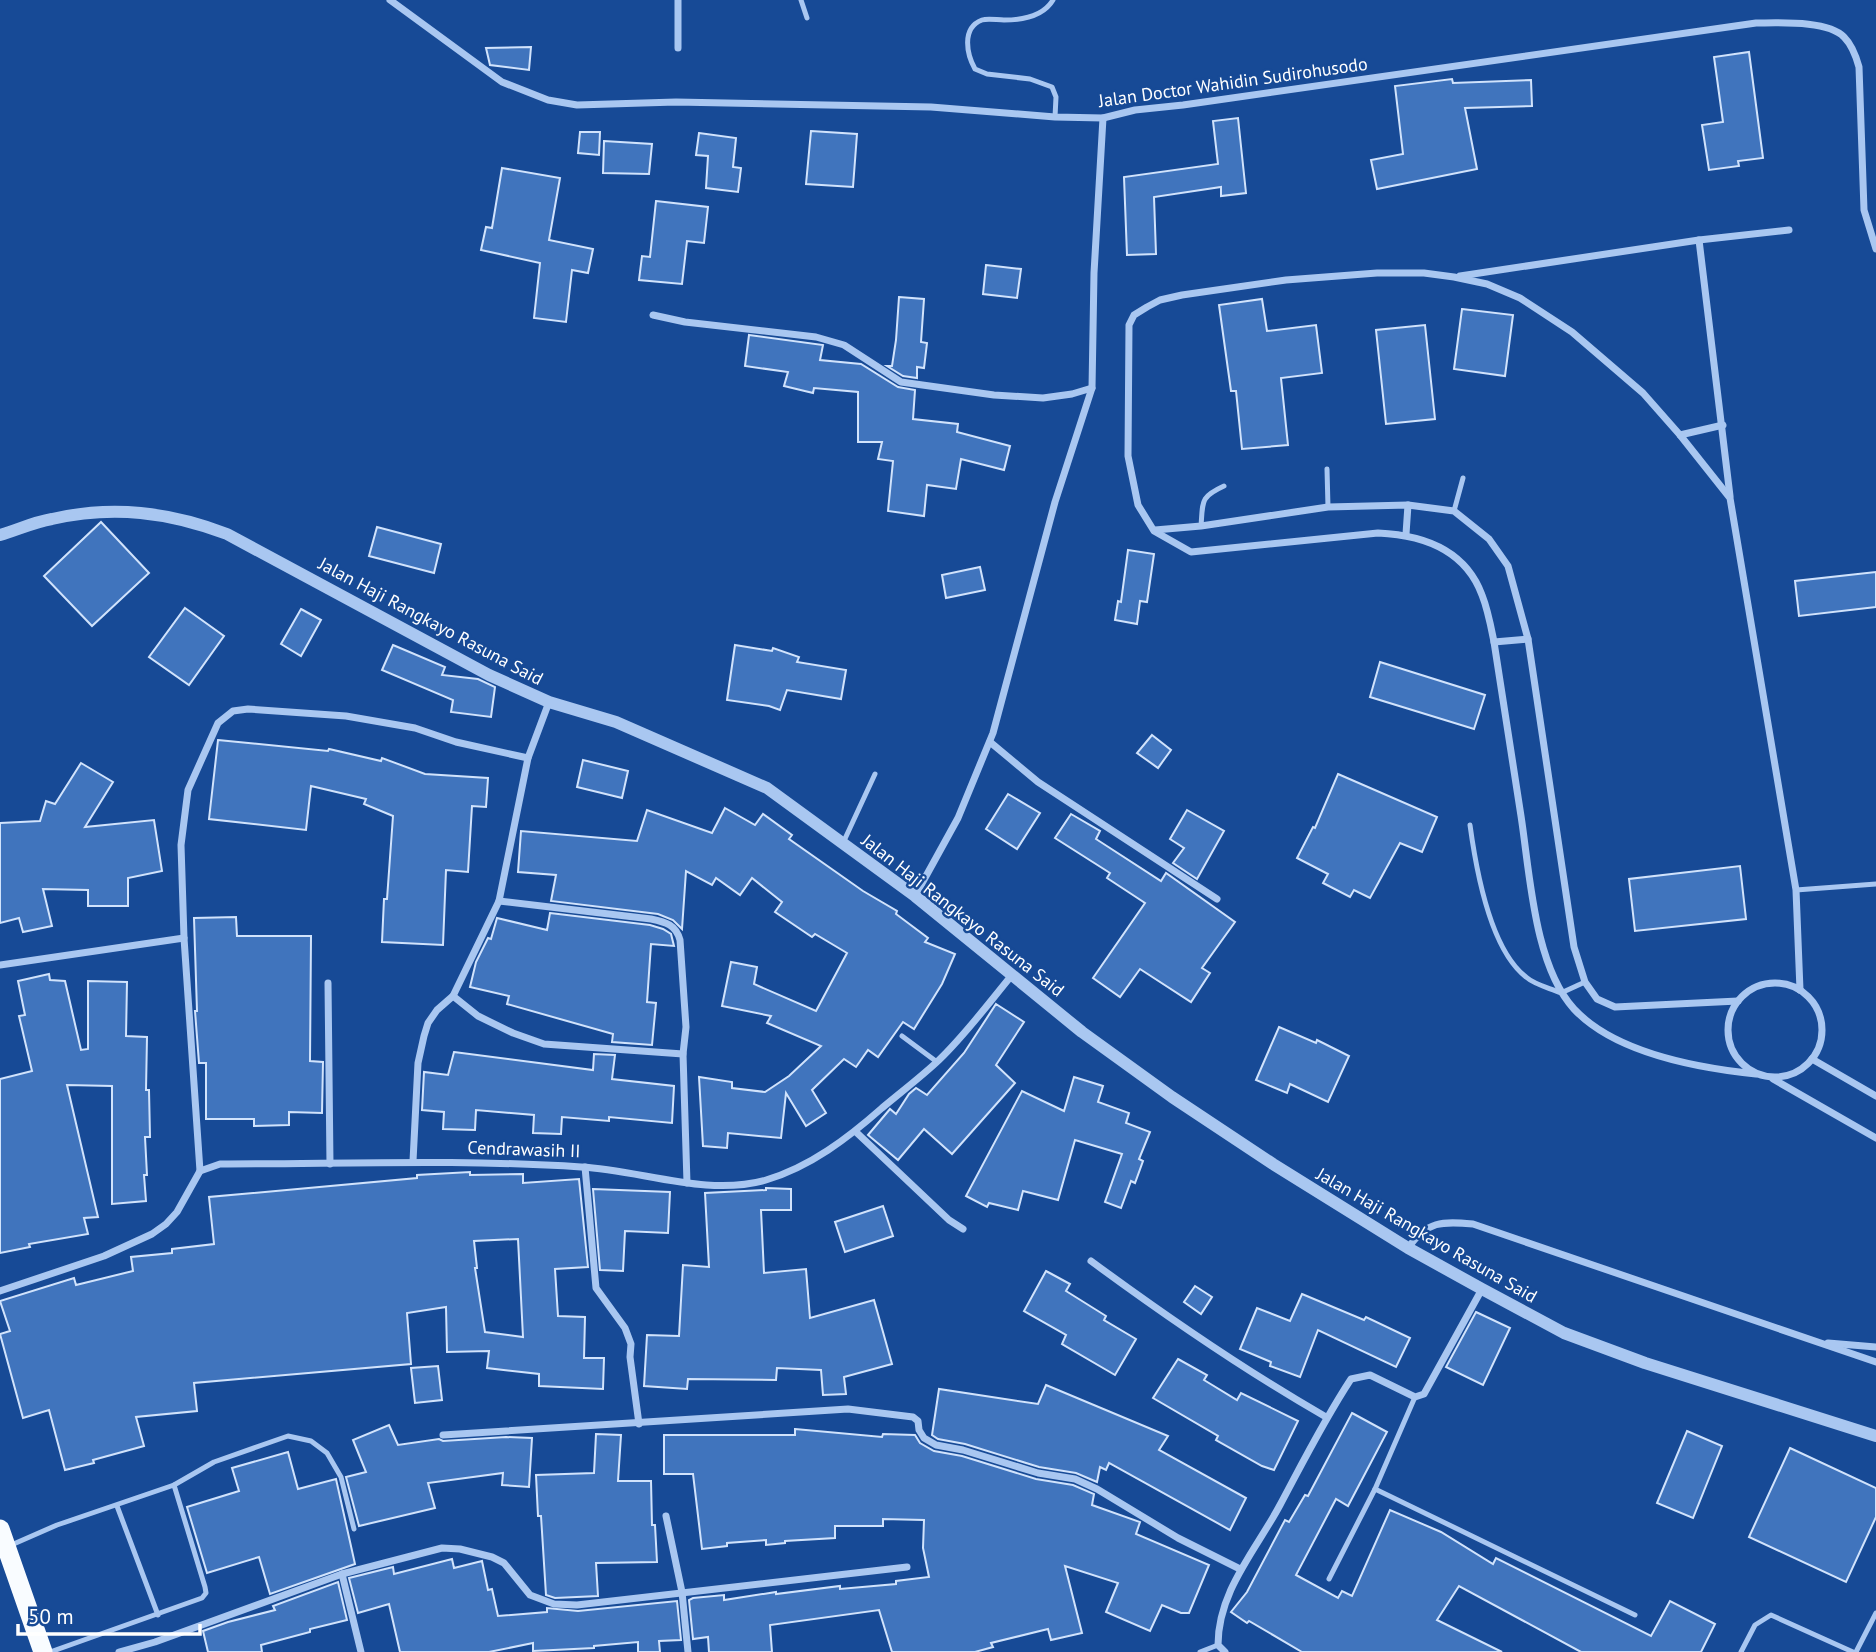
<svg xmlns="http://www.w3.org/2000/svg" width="1876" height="1652" font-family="'PT Sans',sans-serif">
<rect width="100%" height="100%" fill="#174a96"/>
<g fill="#4074bd" stroke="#d1e3fc" stroke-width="2" fill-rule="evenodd">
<path d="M531 47 529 70 490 65 486 48Z"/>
<path d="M1749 52 1763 158 1738 161 1739 166 1709 170 1702 125 1723 122 1714 57Z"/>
<path d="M1452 79 1453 83 1531 80 1532 106 1465 108 1477 169 1377 189 1371 160 1403 154 1395 86Z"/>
<path d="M1238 118 1246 193 1221 196V187L1154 197 1156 254 1127 255 1124 177 1218 164 1213 121Z"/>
<path d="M811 131 857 134 853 187 806 184Z"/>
<path d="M580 132H600L599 155 578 153Z"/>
<path d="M699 133 736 138 733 167 741 168 738 192 706 188 708 156 696 155Z"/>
<path d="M604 141 652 144 649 174 603 173Z"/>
<path d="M502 168 560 178 549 240 593 249 588 273 572 270 566 322 534 318 540 263 481 250 486 227 492 228Z"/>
<path d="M656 201 708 207 704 243 687 241 682 284 639 280 642 256 650 257Z"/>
<path d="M986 265 1021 269 1017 298 983 294Z"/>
<path d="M899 297 924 299 921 342 927 343 924 368 917 367V378L903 376 887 366H892L896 340Z"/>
<path d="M1262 299 1267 331 1316 325 1322 373 1281 378 1288 445 1242 449 1236 391H1231L1219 305Z"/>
<path d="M1462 309 1513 315 1505 376 1454 369Z"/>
<path d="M1425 325 1435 419 1386 424 1376 330Z"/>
<path d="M749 335 823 345 820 360 861 364 898 387 915 390 913 419 958 424 957 432 1010 446 1004 470 961 459 956 489 927 485 924 516 888 511 893 461 878 459 882 442H858V392L814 388 813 393 784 386 788 372 745 366Z"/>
<path d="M101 522 149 573 92 626 44 576Z"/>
<path d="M377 527 441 544 434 573 369 556Z"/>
<path d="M1128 550 1154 554 1147 602 1140 601 1137 624 1115 620 1118 601 1121 602Z"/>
<path d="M980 567 985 590 946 598 942 575Z"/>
<path d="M1876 572V607L1799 616 1795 581Z"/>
<path d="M185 608 224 636 189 685 149 657Z"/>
<path d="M301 609 321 620 301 656 281 644Z"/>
<path d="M393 645 445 667 442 675 478 679 495 687 491 717 451 712 453 700 382 670Z"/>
<path d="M735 645 772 651 773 648 799 657 797 662 846 670 841 699 787 690 780 710 769 706 727 700Z"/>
<path d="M1380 662 1485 695 1474 729 1370 697Z"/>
<path d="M1152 735 1171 750 1158 768 1137 753Z"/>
<path d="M218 740 328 751 329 749 381 761 382 758 425 774 488 778 486 807 472 806 468 872 446 870 443 945 382 942 384 899H387L393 816 364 804 366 799 311 786 306 830 209 819Z"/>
<path d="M583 760 628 771 622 798 577 787Z"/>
<path d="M81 763 113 782 85 827 154 820 162 871 128 878V906H88V890L43 889 52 926 23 932 19 918 0 923V823L40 821 46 801 55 804Z"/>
<path d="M1338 774 1437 817 1422 852 1400 843 1370 898 1354 890 1350 897 1323 883 1328 874 1297 858 1313 827 1315 828Z"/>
<path d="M1008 794 1040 813 1017 849 986 829Z"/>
<path d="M725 808 755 825 763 814 792 835 789 839 863 891 897 911 896 914 928 938 925 942 955 954 942 984 914 1029 903 1022 878 1057 868 1050 856 1067 844 1059 812 1090 826 1113 806 1126 786 1093 781 1138 728 1133 727 1148 703 1146 699 1077 732 1082V1088L765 1092 789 1076 821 1046 767 1023 771 1016 722 1006 731 962 757 967 754 984 816 1011 847 953 815 934 812 937 775 912 782 902 752 878 740 895 716 878 712 885 686 871 682 929 673 920 658 914 551 901 556 875 518 872 521 831 637 841 647 810 712 833Z"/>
<path d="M1187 810 1224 831 1197 879 1173 863 1184 848 1170 839Z"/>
<path d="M1071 814 1100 831 1096 839 1161 881 1166 873 1235 922 1202 968 1210 973 1191 1002 1140 969 1120 997 1093 978 1145 903 1107 878 1110 873 1055 838Z"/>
<path d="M1740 866 1746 919 1635 931 1629 879Z"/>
<path d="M550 913 650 925 663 929 671 934 674 946 651 944 647 1002 656 1003 652 1045 612 1042 613 1034 507 1004 509 996 470 987 476 962 488 938 491 939 497 918 547 930Z"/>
<path d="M236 917 237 936H311L310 1061 323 1062 322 1113 289 1112V1125L254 1126V1119H206V1063H199L195 1011H197L194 918Z"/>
<path d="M49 974 50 980 65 981 81 1050 88 1049V981L127 982 126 1036 147 1037 146 1090H149L150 1137H145L147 1175H144L146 1201 112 1204V1086L67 1085 98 1217 84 1218 88 1234 29 1244 30 1247 0 1253V1079L32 1071 19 1016 25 1015 18 981Z"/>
<path d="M996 1004 1024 1022 996 1065 1015 1083 952 1154 924 1129 898 1160 868 1135 890 1109 896 1114 909 1094 916 1088 927 1095 964 1053Z"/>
<path d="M1279 1027 1316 1043 1317 1040 1349 1056 1328 1102 1290 1084 1287 1093 1256 1080Z"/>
<path d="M454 1052 593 1070 594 1054 615 1055 612 1079 674 1086 672 1123 609 1117V1121L562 1117 561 1134 533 1133 534 1115 476 1110 475 1130 443 1129 444 1112 422 1110 424 1072 448 1075Z"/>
<path d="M1074 1077 1103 1086 1098 1102 1129 1113 1126 1123 1150 1132 1139 1159 1143 1161 1135 1183 1131 1181 1121 1208 1105 1202 1122 1154 1075 1140 1058 1200 1023 1191 1018 1210 989 1203 987 1207 966 1196 1022 1091 1064 1111Z"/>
<path d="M470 1172V1175L523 1174V1183L579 1179 588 1267 555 1269 558 1316 585 1317 584 1358H604L603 1389 539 1386V1374L487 1368 489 1351 447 1352 446 1307 407 1313 411 1364 194 1383 197 1411 136 1417 144 1446 93 1460 94 1463 65 1470 49 1410 23 1418 0 1334 10 1331 0 1301 74 1278 76 1285 133 1271 131 1257 172 1253V1249L214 1244 209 1197 417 1178V1175ZM518 1239 523 1337 485 1332 475 1268H477L474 1241Z"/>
<path d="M766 1188 791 1189V1210H761L764 1273 806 1269 810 1318 874 1300 892 1364 844 1377 846 1394 823 1395 821 1370 777 1368 776 1380 688 1379 687 1389 644 1386 647 1335 679 1336 683 1265 709 1267 705 1193 766 1190Z"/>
<path d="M593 1189 670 1192 668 1233 625 1231 623 1271 600 1270Z"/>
<path d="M883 1206 893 1236 845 1252 835 1222Z"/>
<path d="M1046 1271 1070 1284 1066 1291 1106 1316 1104 1320 1136 1339 1115 1375 1062 1344 1066 1335 1024 1311Z"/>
<path d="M1195 1286 1212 1297 1201 1314 1184 1302Z"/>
<path d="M1302 1294 1364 1320 1366 1317 1410 1338 1396 1367 1318 1330 1300 1377 1270 1366 1271 1362 1240 1349 1257 1308 1290 1321Z"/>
<path d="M1476 1312 1510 1328 1483 1385 1446 1367Z"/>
<path d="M1178 1359 1207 1375 1204 1380 1237 1400 1241 1393 1298 1421 1274 1470 1262 1466 1216 1440 1218 1436 1153 1398Z"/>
<path d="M438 1366 442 1400 415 1403 411 1368Z"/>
<path d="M1046 1385 1168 1436 1159 1450 1246 1498 1230 1530 1109 1463 1106 1470 1100 1467 1097 1482 1076 1473 1039 1467 965 1444 938 1439 932 1435 939 1389 1038 1404Z"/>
<path d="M1352 1413 1387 1432 1348 1506 1336 1499 1296 1575 1338 1598 1342 1591 1352 1596 1390 1510 1441 1532 1493 1564 1496 1558 1651 1636 1670 1601 1715 1624 1701 1652H1581L1459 1586 1437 1620 1502 1652H1302L1249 1621 1247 1623 1231 1612 1247 1592 1285 1520 1289 1522 1305 1495 1308 1496Z"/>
<path d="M389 1425 398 1445 439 1439 443 1441 506 1437 532 1438 529 1487 502 1485 503 1473 428 1483 435 1508 359 1526 346 1477 366 1472 353 1440Z"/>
<path d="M795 1429 882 1437 883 1434 915 1435 920 1443 934 1451 962 1456 1036 1479 1073 1485 1094 1494 1092 1505 1140 1522 1136 1534 1209 1565 1189 1613H1181L1162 1605 1150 1631 1106 1612 1118 1583 1065 1566 1082 1633 1051 1640 1048 1629 991 1643 993 1647 975 1652H892L879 1610 770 1625 772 1652H709L708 1637 693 1639 689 1600 693 1598 724 1595V1600L776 1592V1594L840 1586V1589L896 1584V1581L929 1577 923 1548 924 1520 883 1519V1526H835V1538L785 1541V1543L766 1545V1540L727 1543V1546L702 1549 693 1474H664V1435H795Z"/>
<path d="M1687 1431 1722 1446 1693 1518 1657 1503Z"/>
<path d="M596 1434 621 1435 618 1481H651L652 1525H655L657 1562 596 1563 598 1596 555 1598 546 1595 541 1516H538L536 1475 594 1473Z"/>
<path d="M1790 1448 1876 1488V1517L1846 1582 1749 1537Z"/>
<path d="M288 1452 298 1489 336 1479 355 1564 270 1594 259 1557 207 1573 187 1507 239 1491 232 1468Z"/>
<path d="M452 1559 454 1568 482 1561 488 1590 492 1589 498 1616 547 1612V1608L578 1611 677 1601 681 1640 659 1641 660 1652H638V1642L594 1646V1648L533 1651V1643L489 1652H400L389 1604 358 1613 349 1578 393 1567 394 1574Z"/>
<path d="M338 1582 347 1620 310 1629V1632L261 1645 262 1652H208L203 1631 228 1622 275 1610 273 1606Z"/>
</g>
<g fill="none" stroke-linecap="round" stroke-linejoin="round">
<g stroke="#a9c7f1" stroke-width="5">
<path d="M801 0 807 18"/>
<path d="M1053 0C1043 17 1022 20 1004 20 997 20 988 18 982 20 961 28 967 55 975 69L987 74 1030 79 1052 87 1056 97 1055 117"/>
<path d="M1327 469 1328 507"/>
<path d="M1454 511 1463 478"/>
<path d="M1201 526C1203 501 1200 497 1224 486"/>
<path d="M1470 825C1476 869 1490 949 1526 977 1535 985 1550 988 1561 993L1585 982"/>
<path d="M843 843 875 774"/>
<path d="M1796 890 1876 884"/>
<path d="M902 1036 937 1062"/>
<path d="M174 1485 214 1462 288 1436 311 1441 327 1453 341 1477 354 1529"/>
<path d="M1375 1489 1635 1615"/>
<path d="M117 1506 158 1615"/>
<path d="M9 1546 57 1525 174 1485 205 1587 206 1593 202 1598 50 1652"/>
<path d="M1329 1579 1375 1489 1415 1397"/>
<path d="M1200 1652 1218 1645"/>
<path d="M1741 1652 1755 1625 1771 1615 1853 1652"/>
<path d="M1856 1652 1876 1613"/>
</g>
<g stroke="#a9c7f1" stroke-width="7">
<path d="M390 0 502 82 548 100 577 105 676 102 931 107 1055 117 1103 118 1135 110 1183 105 1756 23C1778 23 1828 20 1844 37 1852 45 1856 56 1859 67L1864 210 1876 249"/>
<path d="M678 48V0"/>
<path d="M1699 240 1730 496"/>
<path d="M1460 276 1699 240 1789 230"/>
<path d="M653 315 685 322 816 337 844 345 901 382 994 395 1043 398 1072 394 1092 388"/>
<path d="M1680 435 1723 425"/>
<path d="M1155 530 1201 526 1328 507 1408 505 1454 511 1489 539 1508 566 1528 639 1574 947 1585 982 1597 999 1615 1007 1738 1001"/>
<path d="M1406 534 1408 505"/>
<path d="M1494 642 1528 639"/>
<path d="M990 742 1038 782 1217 899"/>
<path d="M915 896 958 818 993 733 1055 502 1092 388 1094 273 1103 118"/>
<path d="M499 901 651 919C666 922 676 925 680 940L686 1027 683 1054 687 1183"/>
<path d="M0 965 184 938"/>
<circle cx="1775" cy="1030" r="47"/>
<path d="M328 983 330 1164"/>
<path d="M453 996 478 1016 513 1033 544 1044 683 1054"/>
<path d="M1812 1059 1876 1096"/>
<path d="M1756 1074C1698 1068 1615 1053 1574 1009 1534 965 1530 874 1521 816 1512 758 1503 700 1494 642 1491 627 1488 610 1482 595 1465 549 1423 535 1378 533L1191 552 1154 531 1138 505 1128 456 1129 325 1134 315 1147 307 1160 300 1182 295 1286 280 1377 273H1424L1454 277 1487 284 1520 298 1572 332 1643 393 1680 435 1730 498 1796 890 1800 990"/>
<path d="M1773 1079 1876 1138"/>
<path d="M856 1132 949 1220 963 1229"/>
<path d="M413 1161 418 1063 424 1036 428 1023 437 1010 453 996 499 901 528 758 549 702"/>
<path d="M585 1167 596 1288 625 1328 631 1344 630 1357 639 1424"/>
<path d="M200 1171 184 938 181 845 188 790 218 723 233 711 248 709 346 716 415 728 456 742 528 758"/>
<path d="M1408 1248C1427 1221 1442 1221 1473 1224L1876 1362"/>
<path d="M1091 1261C1167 1317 1244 1370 1326 1417"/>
<path d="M0 1291 104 1256 152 1234 166 1224 177 1212 200 1171 220 1164C341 1164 461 1159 581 1167 641 1170 706 1197 766 1180 810 1167 848 1138 882 1108 901 1092 921 1077 939 1060 966 1034 988 1004 1012 975"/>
<path d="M1828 1343 1876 1347"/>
<path d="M443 1435 848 1409 913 1417 918 1421 919 1430 924 1438 936 1445 963 1450 1038 1473 1075 1479 1097 1489 1178 1538 1240 1569"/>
<path d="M666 1516 682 1592 688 1652"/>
<path d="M342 1574 361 1652"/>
<path d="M119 1652 155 1642 342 1574 442 1548 460 1549 492 1557 504 1563 530 1595 554 1604 577 1605 907 1567"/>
<path d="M1225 1652 1218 1645C1218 1591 1256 1550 1280 1505 1303 1462 1324 1420 1351 1379L1370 1375 1415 1397 1424 1394 1482 1289"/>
</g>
<path stroke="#a9c7f1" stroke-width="12" d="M0 535C17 530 34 522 52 519 113 505 169 512 227 534L489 675 549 702 616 722 767 788 915 896 1082 1032 1172 1097 1273 1164 1408 1248 1482 1289 1564 1333 1645 1363 1876 1436"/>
<path stroke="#f9fcff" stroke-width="19" d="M0 1529 43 1652"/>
</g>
<g text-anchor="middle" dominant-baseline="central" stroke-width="5" stroke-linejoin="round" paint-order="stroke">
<g font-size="18" fill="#fff" stroke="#174a96">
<text transform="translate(1233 82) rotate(-8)">Jalan Doctor Wahidin Sudirohusodo</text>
<text transform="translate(431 621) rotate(28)">Jalan Haji Rangkayo Rasuna Said</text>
<text transform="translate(963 915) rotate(38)">Jalan Haji Rangkayo Rasuna Said</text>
<text transform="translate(524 1149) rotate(2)">Cendrawasih II</text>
<text transform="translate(1427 1235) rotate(30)">Jalan Haji Rangkayo Rasuna Said</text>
</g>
</g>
<path d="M18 1624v10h182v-10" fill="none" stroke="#ffffff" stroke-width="3.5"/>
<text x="28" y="1624" font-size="21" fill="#ffffff" stroke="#174a96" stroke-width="5" paint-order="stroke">50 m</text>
</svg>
